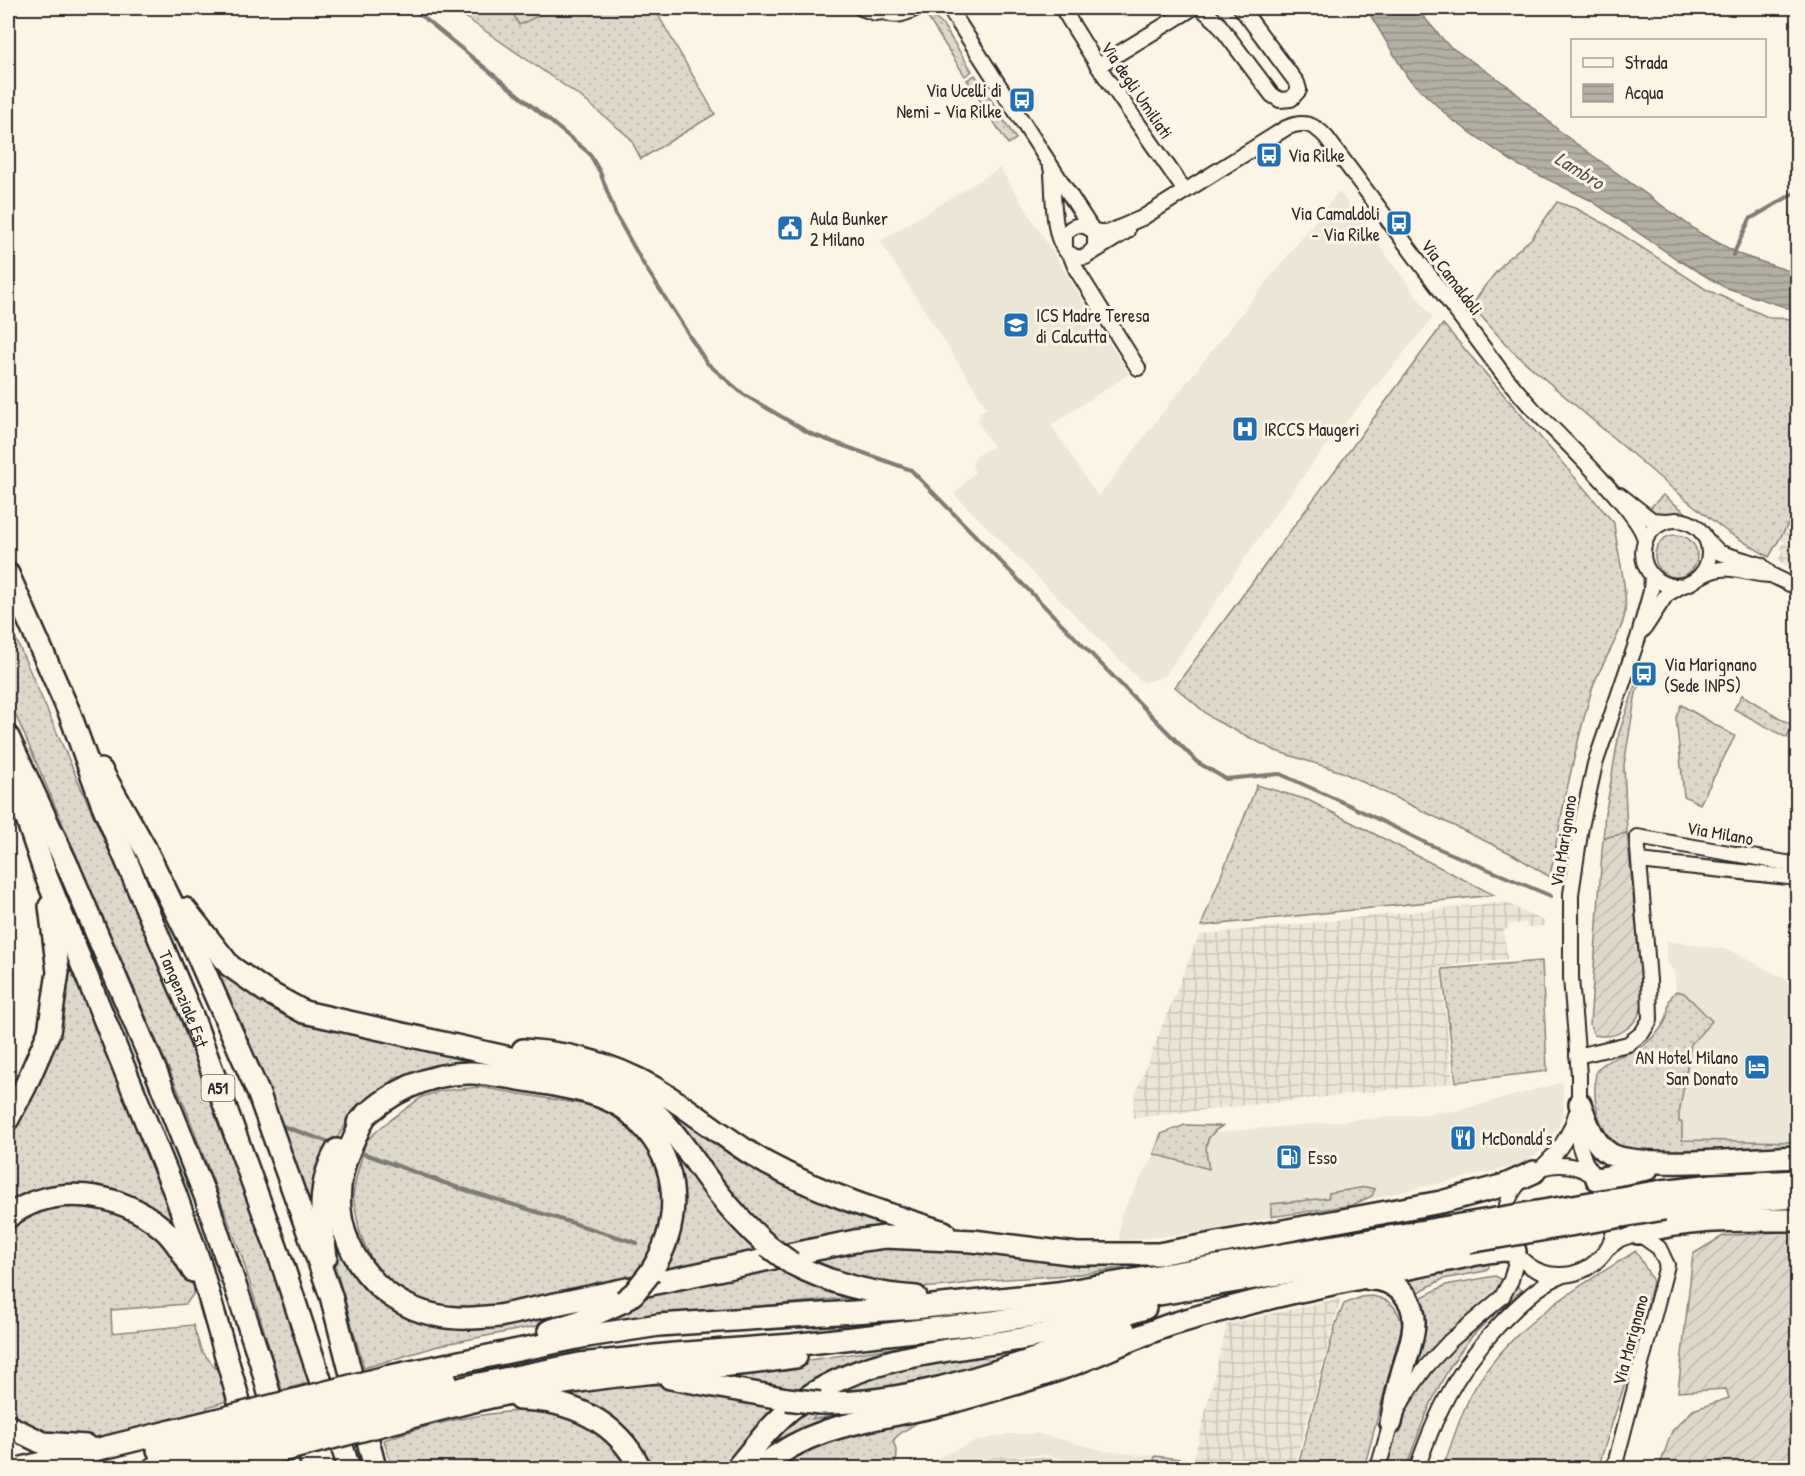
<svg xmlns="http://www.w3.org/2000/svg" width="1805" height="1476" font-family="'Patrick Hand',sans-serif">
<defs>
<pattern id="industrial-grid" width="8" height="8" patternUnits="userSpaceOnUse" patternTransform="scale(1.5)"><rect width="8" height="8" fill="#ece6d7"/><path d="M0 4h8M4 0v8" fill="none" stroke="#cbc5b9"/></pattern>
<pattern id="grass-dots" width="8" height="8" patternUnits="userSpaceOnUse" patternTransform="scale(1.5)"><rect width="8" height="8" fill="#ded8ca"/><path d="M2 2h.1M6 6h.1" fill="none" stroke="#bfbaae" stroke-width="1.8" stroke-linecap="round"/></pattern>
<pattern id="garden-furrows" width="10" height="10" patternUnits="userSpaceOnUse" patternTransform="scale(1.5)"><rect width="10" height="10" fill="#ded8ca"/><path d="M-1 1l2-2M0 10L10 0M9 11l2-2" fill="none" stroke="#bfbaae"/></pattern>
<pattern id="water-rules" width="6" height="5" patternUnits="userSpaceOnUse" patternTransform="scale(1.5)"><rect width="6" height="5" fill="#b4b0a5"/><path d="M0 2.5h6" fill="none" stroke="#938f87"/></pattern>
</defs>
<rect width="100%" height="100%" fill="#fcf5e5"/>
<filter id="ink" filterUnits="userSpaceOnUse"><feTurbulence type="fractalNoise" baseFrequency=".0167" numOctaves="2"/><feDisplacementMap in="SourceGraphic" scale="12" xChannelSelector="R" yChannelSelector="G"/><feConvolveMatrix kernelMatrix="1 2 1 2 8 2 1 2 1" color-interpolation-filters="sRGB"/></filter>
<g filter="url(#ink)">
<g fill="#ece6d7">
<path d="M1000 168 1129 374 1051 425 1098 497 1171 402 1339 191 1433 318 1318 456 1267 526 1165 676 1143 683 954 494 975 472 972 466 975 457 993 446 977 421 980 418 978 414 987 408 880 241Z"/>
<path d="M1666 941 1730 950 1797 985V1142L1682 1140V1123L1679 1122V1114L1691 1044 1712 1021 1684 993 1676 991 1674 971 1666 961Z"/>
<path d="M1563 1082 1564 1114 1557 1129 1537 1154 1520 1165 1366 1200 1352 1205 1271 1217 1216 1231 1119 1241 1121 1215 1163 1137 1456 1111Z"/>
<path d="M1009 1434H1040L1106 1451 1155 1456 1152 1468H1098L1048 1455H1002L975 1462 960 1468H921L943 1455 977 1441Z"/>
</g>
<g fill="url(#industrial-grid)">
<path d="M1797 512 1798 573H1797L1778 560 1783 550 1780 548 1785 541 1781 540Z"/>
<path d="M1504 902 1544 921V926L1527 927 1526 923 1508 925V928L1504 930 1507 959 1440 967 1453 1083 1133 1118 1135 1094 1199 935Z"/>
<path d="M1341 1298 1296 1460 1325 1468H1152L1155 1456 1193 1462 1227 1324Z"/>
<path d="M1002 1455 1052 1458 1091 1468H960L975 1462Z"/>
</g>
<g fill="url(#grass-dots)" stroke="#84827a" stroke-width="1.5">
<path d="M456 8H654L715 114 641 159 630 138 581 97 465 17Z"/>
<path d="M932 16 943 25 972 71 965 76 928 18Z"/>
<path d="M975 75 1016 139 1008 144 967 80Z"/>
<path d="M1557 202 1577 209 1607 225 1707 290 1770 318 1797 319V509L1769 557 1726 531 1673 489 1511 350 1472 306 1484 287 1507 259 1531 239Z"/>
<path d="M1443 324 1614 523C1616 548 1630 595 1624 618 1617 643 1600 665 1592 689 1574 751 1561 814 1550 877L1512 854 1342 772 1276 751 1213 719 1175 687Z"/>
<path d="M1663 495 1689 515C1674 513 1662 516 1647 511Z"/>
<circle cx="1676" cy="556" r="21"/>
<path d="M8 621 158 963 211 1092 269 1249 312 1382 282 1390 242 1257 184 1104 8 697Z"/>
<path d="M1642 666 1647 668 1636 693 1624 765 1627 833 1603 838C1605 826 1603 816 1607 805L1619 733Z"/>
<path d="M1742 695 1793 726 1787 738 1734 709Z"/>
<path d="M1681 705 1735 736 1700 804 1684 796 1676 717Z"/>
<path d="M1257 785 1308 800 1494 895 1201 926Z"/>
<path d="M200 944 353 1032 394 1044 491 1065H437L417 1071 396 1078 357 1108 326 1154 315 1201H306Z"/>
<path d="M65 949 185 1241C173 1231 164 1218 152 1208 137 1195 78 1183 58 1186 43 1188 20 1200 8 1208V1142L40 1081 68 990Z"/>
<path d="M1542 961 1547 1071 1456 1082 1442 969Z"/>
<path d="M1676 991 1684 993 1712 1021 1691 1044 1679 1114V1122H1682V1140L1797 1142V1152C1765 1153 1733 1154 1701 1154 1683 1155 1663 1158 1646 1156 1602 1149 1591 1111 1596 1072 1606 1056 1630 1056 1644 1045 1652 1039 1665 1026 1667 1016 1670 1003 1666 1002 1676 991Z"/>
<path d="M479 1087 599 1107 617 1117 635 1131 646 1145 660 1173 665 1214 644 1269 628 1280 487 1311 424 1304 380 1278 360 1234 353 1196 356 1178 366 1141 385 1124 422 1097 440 1091Z"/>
<path d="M640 1087 917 1229 781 1246 759 1227Z"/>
<path d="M644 1115 669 1141 759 1250 663 1273 673 1257 678 1241 682 1203Z"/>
<path d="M1185 1125 1222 1126C1202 1138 1205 1149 1209 1169L1154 1154 1161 1134Z"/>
<path d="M1366 1187 1375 1189 1372 1196 1352 1205 1271 1217V1204L1328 1198 1329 1193Z"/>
<path d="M62 1204H102L123 1212 160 1238 181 1265 194 1288V1293L186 1304 111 1310 112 1333 193 1325 201 1350 218 1371 227 1401 207 1407 206 1414 116 1438 95 1437 66 1439 29 1428 8 1414V1229C23 1216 42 1209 62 1204Z"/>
<path d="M333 1220 343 1251 426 1323 599 1306 563 1321 445 1344 364 1368 333 1258Z"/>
<path d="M894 1242 1127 1264 1134 1265C1092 1275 1048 1276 1006 1279 982 1280 958 1286 934 1287 886 1289 844 1277 801 1257Z"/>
<path d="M1636 1251 1653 1281 1643 1326 1598 1468H1443C1452 1443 1460 1414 1473 1391 1512 1324 1573 1291 1636 1251Z"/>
<path d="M1489 1261V1267L1485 1271 1443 1279 1413 1295 1399 1281Z"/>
<path d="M778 1263 858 1297 601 1321 647 1293Z"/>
<path d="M1495 1276 1503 1280 1498 1290 1440 1340 1408 1381 1416 1300 1446 1285Z"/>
<path d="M1516 1285 1522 1290C1504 1306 1484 1322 1469 1340 1439 1376 1421 1425 1406 1468H1386C1396 1416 1429 1369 1469 1333 1486 1318 1507 1307 1516 1285Z"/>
<path d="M1372 1296C1390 1299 1399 1308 1402 1326L1364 1468H1329L1299 1461 1336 1323 1344 1304 1361 1297Z"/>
<path d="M1044 1342 1043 1346 970 1374 833 1398 812 1419 855 1413 749 1468C770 1439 796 1409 829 1393 893 1361 974 1354 1044 1342Z"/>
<path d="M906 1346 907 1350 824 1377 794 1393 704 1375Z"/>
<path d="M612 1384 683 1386 783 1409 728 1468H649L554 1395Z"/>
<path d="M531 1410 564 1415 605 1434 632 1468H392L384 1440C431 1423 481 1413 531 1410Z"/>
<path d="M912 1421H919C910 1429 899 1431 893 1441 897 1451 900 1460 891 1468H782L809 1449 836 1439 860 1435 866 1429Z"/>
<path d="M1155 1456 1237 1466V1468H1152Z"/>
</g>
<g fill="url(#garden-furrows)" stroke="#84827a" stroke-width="1.5">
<path d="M1627 833 1643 1000C1640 1025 1619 1040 1594 1035L1590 1025 1603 838Z"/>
<path d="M1780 1232 1797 1233V1468H1659L1672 1431 1693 1410 1729 1398 1726 1389 1678 1392 1693 1254 1723 1236Z"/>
</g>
<path fill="#ded8ca" stroke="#84827a" stroke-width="1.5" d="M510 8H543L546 12 519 25Z"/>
<path fill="url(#water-rules)" stroke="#7d7b74" stroke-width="1.5" d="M1366 8H1416L1448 45 1508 86 1563 134 1700 233 1741 255 1786 270 1797 271V311L1724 287 1677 259 1590 200 1516 164 1451 119 1408 78Z"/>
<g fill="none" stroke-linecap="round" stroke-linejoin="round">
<g stroke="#7d7b74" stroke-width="4">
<path d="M412 8 589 153 600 172 616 215 644 265 707 363 743 394 811 434 911 470 1197 762 1226 779 1280 774 1349 805 1428 844 1551 896"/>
<path d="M1733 255 1750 219 1798 191"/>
<path d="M282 1126 329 1142"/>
<path d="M362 1153 453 1186 637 1243"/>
</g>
<defs>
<g id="minor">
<path d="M861 8 875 13 884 12"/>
<path d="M879 8C892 19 903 15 917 8"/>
<path d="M949 8 1095 234V247L1086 257C1046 264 1056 188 1051 167"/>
<path d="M1062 8 1098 66 1185 191"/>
<path d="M1201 8 1217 22 1272 95 1280 100 1291 99 1299 90 1297 83 1241 8"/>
<path d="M1098 66 1193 8"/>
<path d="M1093 231 1107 233 1142 218 1286 128C1303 120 1314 124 1326 137L1503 374C1513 386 1523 398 1533 409 1555 431 1643 516 1645 541"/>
<path d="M1065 248V235C1071 225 1081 222 1092 230"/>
<path d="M1070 254 1076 269 1138 368"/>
<path d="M1090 254 1127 231"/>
<path d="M1620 495 1652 520 1666 521"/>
<circle cx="1676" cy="553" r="33"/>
<path d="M1707 540 1720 553 1761 565 1771 575 1798 588"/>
<path d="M1701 576C1727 560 1744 575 1771 575"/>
<path d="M1644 629 1666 595 1681 586"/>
<path d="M1639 861 1798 878"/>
<path d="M1577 1056 1628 1044 1642 1033 1650 1020 1649 980 1637 837 1798 865"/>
<circle cx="1560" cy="1220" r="55"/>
<path d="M1541 1168C1557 1154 1570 1135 1576 1114"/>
<path d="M1597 1179 1585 1162 1579 1144V1075L1571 978V894L1581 827 1595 764 1638 638 1651 591 1652 576"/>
<path d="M1608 1248 1620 1239 1638 1233 1659 1248 1667 1265 1614 1468"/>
<path d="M1378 1468 1391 1423 1404 1398 1426 1367 1450 1341 1502 1297 1511 1280 1518 1254"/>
<path d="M1417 1468C1440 1402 1464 1357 1516 1308 1530 1295 1543 1283 1561 1276"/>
</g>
<g id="highway">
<path id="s1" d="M8 574 70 714 102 803 193 1018 283 1266 349 1468"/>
<path d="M8 737 69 869 156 1072 206 1198 261 1363 289 1468"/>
<path d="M10 769 46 876 175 1193 199 1261 258 1468"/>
<path d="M101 770 145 848 196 952 258 1092 331 1296 375 1468"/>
<path d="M185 909 230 966 264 990 304 1012 564 1070C583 1075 603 1080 621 1088 663 1108 688 1154 715 1189 731 1210 749 1229 768 1246"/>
<path d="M523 1050C576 1053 628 1069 672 1099 704 1120 733 1144 766 1163 823 1194 883 1213 944 1232"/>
<path d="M1580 1104C1587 1122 1592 1143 1610 1154 1637 1170 1760 1158 1798 1157"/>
<path d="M366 1114C357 1133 346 1153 342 1174 328 1237 371 1302 435 1315 455 1320 478 1318 499 1316L855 1241 885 1237 973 1241 1077 1254H1158L1441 1202 1505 1185 1534 1172"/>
<path d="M8 1119 25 1087 49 1032 58 972 50 906"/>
<path d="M358 1123C387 1093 430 1072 472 1073 497 1074 524 1080 549 1084 574 1089 600 1093 622 1107 629 1111 634 1117 639 1122 682 1164 682 1225 650 1273"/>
<path d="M1597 1179 1647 1169"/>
<path d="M1662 1191 1713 1185 1798 1181"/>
<path d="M1664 1209 1705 1203 1798 1197"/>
<path d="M8 1217C52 1182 120 1192 161 1227 175 1238 185 1256 193 1271"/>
<path d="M1638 1233C1690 1218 1745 1220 1798 1220"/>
<path d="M326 1257C321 1221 317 1183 337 1150"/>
<path d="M791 1263C831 1284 871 1294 916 1297"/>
<path d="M1370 1279C1382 1279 1391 1282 1400 1290 1427 1313 1408 1349 1401 1377 1397 1392 1394 1408 1391 1423"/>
<path d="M549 1331 578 1322 624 1301"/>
<path d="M386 1377 587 1336 659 1325 914 1308 1057 1293 1466 1224"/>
<path d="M670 1378 787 1399"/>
<path d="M390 1391 445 1377"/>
<path d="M519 1399C571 1400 617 1421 640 1468"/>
<path d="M820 1403C928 1404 1022 1361 1124 1329"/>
<path d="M394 1406 479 1384 580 1364 674 1354 792 1345 992 1322 1469 1242"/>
<path d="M397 1421C459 1404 522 1388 586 1380 656 1370 726 1368 796 1357"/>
<path d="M8 1426 43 1443 86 1446"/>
<path d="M158 1450 216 1436"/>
<path d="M22 1468 212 1421"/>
<path d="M154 1468 220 1451"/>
<path d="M737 1468C755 1446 773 1422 796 1405 863 1355 943 1352 1021 1339 1063 1331 1105 1321 1145 1308"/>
<path d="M760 1468C819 1418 885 1421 955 1401 991 1391 1028 1381 1063 1368 1100 1355 1135 1336 1173 1324 1275 1293 1382 1274 1487 1252L1503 1250 1515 1251"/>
</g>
</defs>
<use href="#minor" stroke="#2b2b2b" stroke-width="18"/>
<use href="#highway" stroke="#2b2b2b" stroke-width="26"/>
<use href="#minor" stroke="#fcf5e5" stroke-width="14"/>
<use href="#highway" stroke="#fcf5e5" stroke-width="21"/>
<defs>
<g id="highway-bridge">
<path d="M1466 1224 1662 1191"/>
<path d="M1469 1242 1664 1209"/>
<path d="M768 1246 791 1263"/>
<path d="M624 1301 634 1293 650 1273"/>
<path d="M787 1399 820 1403"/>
<path d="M212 1421 386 1377"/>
<path d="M216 1436 390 1391"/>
<path d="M220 1451 394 1406"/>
<path d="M224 1466 397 1421"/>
</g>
</defs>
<use href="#highway-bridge" stroke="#2b2b2b" stroke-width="26" stroke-linecap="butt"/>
<use href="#highway-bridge" stroke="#fcf5e5" stroke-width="21"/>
</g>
</g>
<defs>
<symbol id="bus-square" viewBox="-11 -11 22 22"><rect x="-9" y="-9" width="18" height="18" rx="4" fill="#1f6fb2" stroke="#fcf5e5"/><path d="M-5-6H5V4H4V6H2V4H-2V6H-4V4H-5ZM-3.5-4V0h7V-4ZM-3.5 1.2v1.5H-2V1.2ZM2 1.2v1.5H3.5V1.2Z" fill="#fff"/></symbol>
<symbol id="civic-square" viewBox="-11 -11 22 22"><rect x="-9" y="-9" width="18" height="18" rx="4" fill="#1f6fb2" stroke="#fcf5e5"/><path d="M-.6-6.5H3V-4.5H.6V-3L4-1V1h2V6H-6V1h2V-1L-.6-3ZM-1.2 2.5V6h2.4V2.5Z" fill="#fff"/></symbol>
<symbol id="school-square" viewBox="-11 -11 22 22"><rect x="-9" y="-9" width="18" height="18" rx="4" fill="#1f6fb2" stroke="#fcf5e5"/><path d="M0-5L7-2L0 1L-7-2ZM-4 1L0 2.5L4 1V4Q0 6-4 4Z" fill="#fff"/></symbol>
<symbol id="hospital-square" viewBox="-11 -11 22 22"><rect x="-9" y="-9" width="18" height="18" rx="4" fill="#1f6fb2" stroke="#fcf5e5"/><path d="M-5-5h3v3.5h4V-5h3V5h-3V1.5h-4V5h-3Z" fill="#fff"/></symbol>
<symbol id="hotel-square" viewBox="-11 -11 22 22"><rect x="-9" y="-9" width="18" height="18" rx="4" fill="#1f6fb2" stroke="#fcf5e5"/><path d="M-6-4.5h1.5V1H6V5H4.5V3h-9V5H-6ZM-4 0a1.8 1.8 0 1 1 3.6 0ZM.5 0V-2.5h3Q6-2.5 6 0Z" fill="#fff"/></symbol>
<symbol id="restaurant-square" viewBox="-11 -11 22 22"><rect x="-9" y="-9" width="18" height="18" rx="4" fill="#1f6fb2" stroke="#fcf5e5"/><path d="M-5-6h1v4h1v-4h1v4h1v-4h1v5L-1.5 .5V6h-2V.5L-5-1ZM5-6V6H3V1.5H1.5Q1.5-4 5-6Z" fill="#fff"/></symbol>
<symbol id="fuel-square" viewBox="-11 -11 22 22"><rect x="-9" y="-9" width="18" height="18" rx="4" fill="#1f6fb2" stroke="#fcf5e5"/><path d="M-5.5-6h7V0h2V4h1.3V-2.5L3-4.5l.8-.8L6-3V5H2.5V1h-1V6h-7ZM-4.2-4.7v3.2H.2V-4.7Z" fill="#fff"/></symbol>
</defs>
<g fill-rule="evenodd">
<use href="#bus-square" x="1007" y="85" width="30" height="30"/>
<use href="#bus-square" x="1254" y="140" width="30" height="30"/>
<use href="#bus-square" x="1384" y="208" width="30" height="30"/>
<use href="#civic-square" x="775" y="213" width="30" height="30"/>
<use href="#school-square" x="1001" y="310" width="30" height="30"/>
<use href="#hospital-square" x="1230" y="414" width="30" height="30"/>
<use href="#bus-square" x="1629" y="659" width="30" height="30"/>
<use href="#hotel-square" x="1742" y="1052" width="30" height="30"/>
<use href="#restaurant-square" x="1448" y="1123" width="30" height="30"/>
<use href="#fuel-square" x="1274" y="1142" width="30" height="30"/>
</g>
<g text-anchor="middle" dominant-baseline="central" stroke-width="6" stroke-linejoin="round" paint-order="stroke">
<rect fill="#fcf5e5" stroke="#6a6863" stroke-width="1.5" x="201.5" y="1075" width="33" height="26" rx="4.5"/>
<g font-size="16" font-weight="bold" fill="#2b2b2b">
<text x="218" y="1088">A51</text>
</g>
<g font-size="18" fill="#2b2b2b" stroke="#fcf5e5" text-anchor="start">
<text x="1002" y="90" text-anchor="end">Via Ucelli di<tspan x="1002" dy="21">Nemi - Via Rilke</tspan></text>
<text x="1288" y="155">Via Rilke</text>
<text x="1380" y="213" text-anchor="end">Via Camaldoli<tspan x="1380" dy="21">- Via Rilke</tspan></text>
<text x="810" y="218">Aula Bunker<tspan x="810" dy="21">2 Milano</tspan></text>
<text x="1036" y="315">ICS Madre Teresa<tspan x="1036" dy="21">di Calcutta</tspan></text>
<text x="1264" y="429">IRCCS Maugeri</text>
<text x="1664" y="664">Via Marignano<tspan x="1664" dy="21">(Sede INPS)</tspan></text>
<text x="1738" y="1057" text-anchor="end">AN Hotel Milano<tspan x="1738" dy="21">San Donato</tspan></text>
<text x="1482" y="1138">McDonald's</text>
<text x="1308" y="1157">Esso</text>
</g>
<g font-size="18" fill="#2b2b2b" stroke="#fcf5e5">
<text transform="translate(1137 90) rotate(56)">Via degli Umiliati</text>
<text transform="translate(1452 277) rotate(53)">Via Camaldoli</text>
<text transform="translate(1720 833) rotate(10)">Via Milano</text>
<text transform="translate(1563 841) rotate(-81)">Via Marignano</text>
<text stroke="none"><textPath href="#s1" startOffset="460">Tangenziale Est</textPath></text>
<text transform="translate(1630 1340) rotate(-75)">Via Marignano</text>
</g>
<g font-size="20" font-style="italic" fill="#545350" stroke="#fcf5e5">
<text transform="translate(1580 170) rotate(32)">Lambro</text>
</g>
</g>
<rect width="1805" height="1476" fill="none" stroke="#fcf5e5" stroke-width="30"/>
<rect x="15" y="15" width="1775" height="1446" fill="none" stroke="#2b2b2b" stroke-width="2" filter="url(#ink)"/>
<rect x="1571" y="39" width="195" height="78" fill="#fcf5e5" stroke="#a8a49b" stroke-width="1.5"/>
<rect x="1583" y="58" width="30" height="9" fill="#fcf5e5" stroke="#a8a49b" stroke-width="1.5"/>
<text x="1625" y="69" font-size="18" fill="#2b2b2b">Strada</text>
<rect x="1583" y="84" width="30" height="18" fill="url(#water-rules)" stroke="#a8a49b" stroke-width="1.5"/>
<text x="1625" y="99" font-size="18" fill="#2b2b2b">Acqua</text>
</svg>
